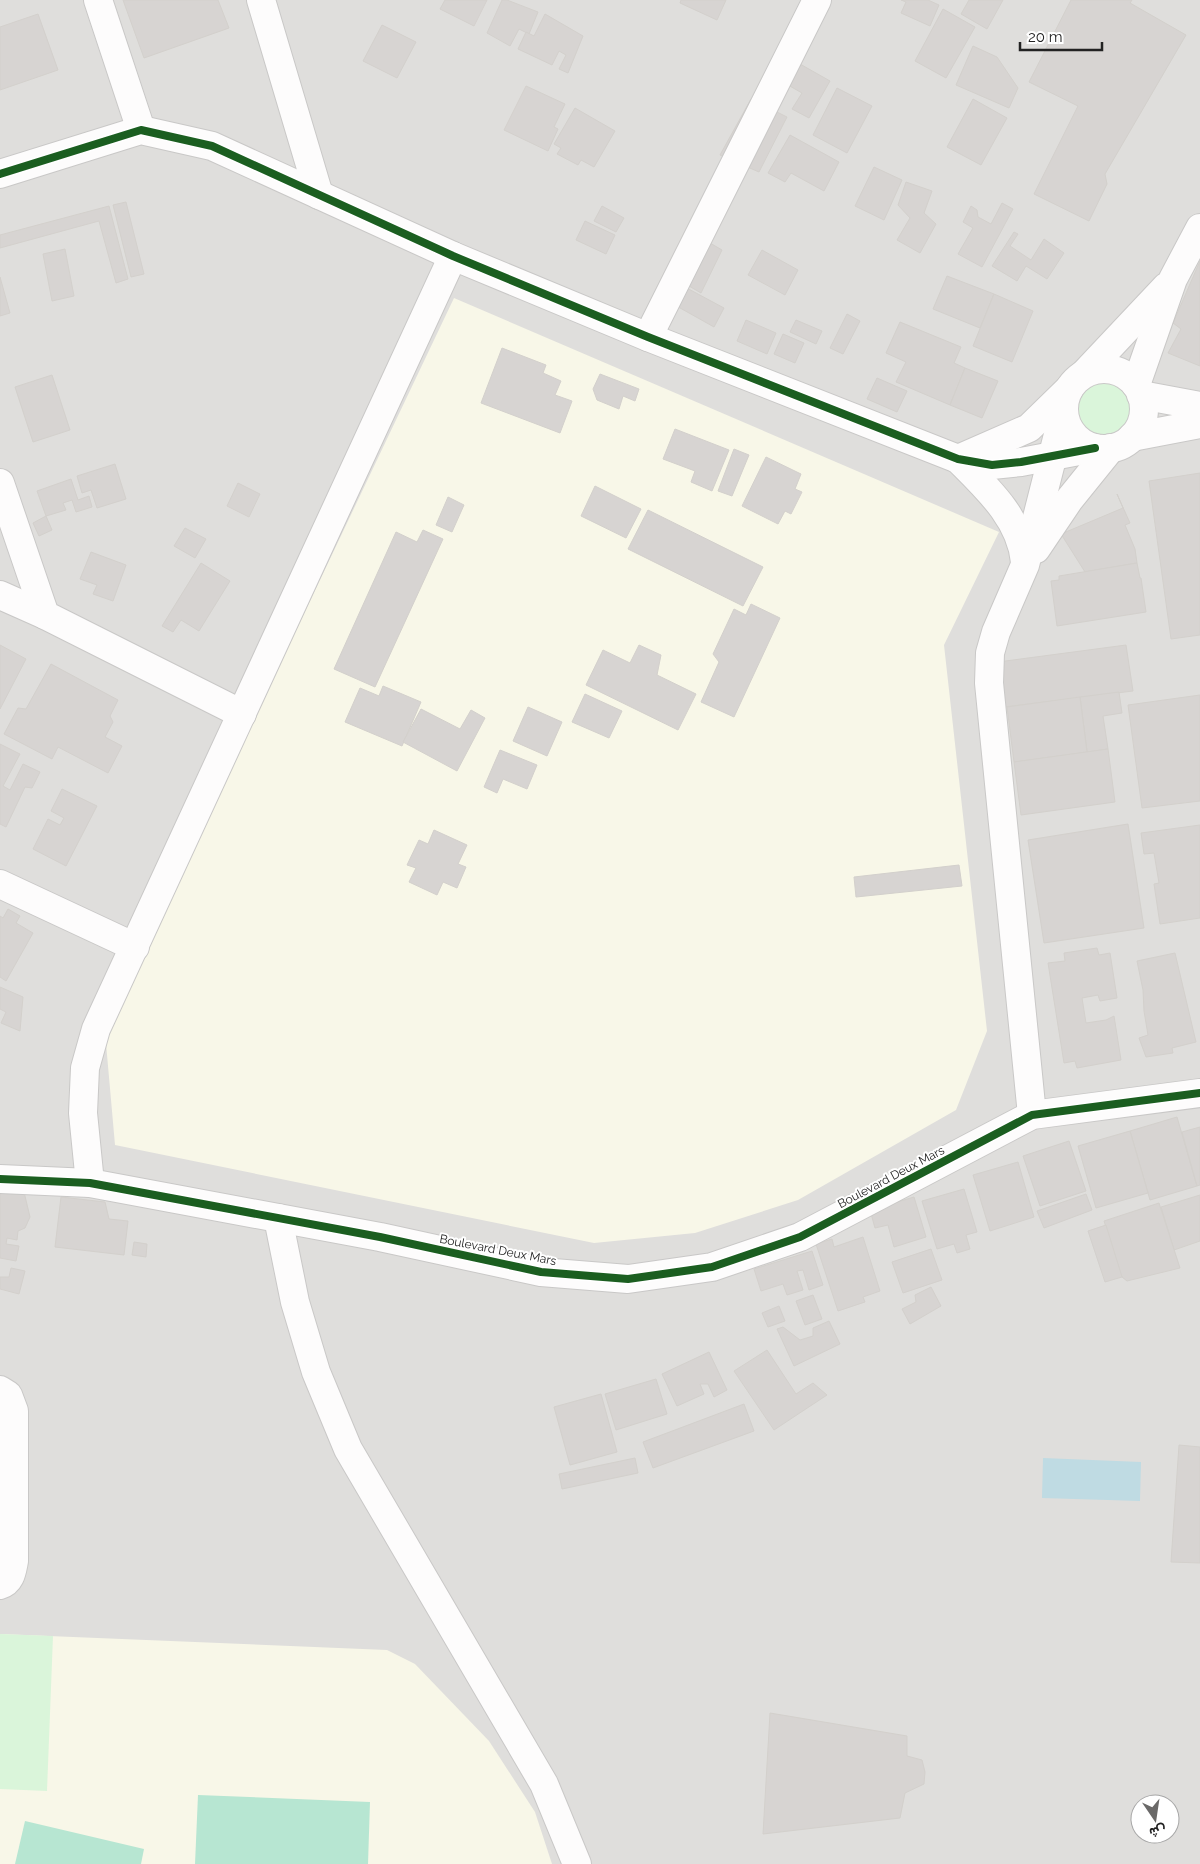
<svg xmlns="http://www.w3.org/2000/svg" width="1200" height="1864" font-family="Raleway,Vazirmatn,sans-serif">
<rect width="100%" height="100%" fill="#f0eeeb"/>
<path fill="#dfdedc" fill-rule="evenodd" d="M0 0H1200V1864H0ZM1140 1804H1170V1834H1140Z"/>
<g fill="#f8f7e8">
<path d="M454 298 999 532 944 645 987 1031 956 1110 798 1200 695 1233 594 1243 115 1145 105 1032Z"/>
<path d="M0 1634 387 1650 415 1664 489 1741 535 1812 552 1864H0Z"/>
</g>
<g fill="#daf5da">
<circle cx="1105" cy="409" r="29"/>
<path d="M0 1634 53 1636 47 1791 0 1789Z"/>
</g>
<g fill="#b7e6d2">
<path d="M198 1795 370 1802 368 1864H195Z"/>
<path d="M25 1821 144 1849 141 1864H15Z"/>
</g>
<path fill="#bfdbe3" d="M1043 1458 1141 1462 1140 1501 1042 1498Z"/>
<g fill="#d7d4d2" stroke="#d3d0cc">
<path d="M123 0H218L229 28 144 58Z"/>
<path d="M445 0H487L474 26 440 9Z"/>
<path d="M502 0H507L538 12 529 34 519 29 510 46 487 33Z"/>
<path d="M681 0H726L717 20 680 3Z"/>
<path d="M901 0H928L939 5 930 26 901 13 906 2Z"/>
<path d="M969 0H1003L987 29 961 14Z"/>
<path d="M1071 0H1132L1130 3 1186 35 1105 174 1107 184 1089 221 1034 194 1078 106 1029 82Z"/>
<path d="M943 9 975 27 946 78 915 61Z"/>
<path d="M38 14 58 70 0 90V27Z"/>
<path d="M545 14 583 36 568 73 559 69 566 55 559 51 552 65 518 49 526 32 534 36Z"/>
<path d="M382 25 416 42 397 78 363 61Z"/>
<path d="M973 46 997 57 1018 88 1009 108 956 85Z"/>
<path d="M800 64 830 81 809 118 792 109 802 93 788 85Z"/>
<path d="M526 86 565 104 554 127 558 129 548 151 504 130Z"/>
<path d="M837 88 872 106 847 153 813 135Z"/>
<path d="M751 99 787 117 759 172 720 155Z"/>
<path d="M973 99 1007 118 981 165 947 147Z"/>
<path d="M575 108 615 131 594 167 581 160 578 165 557 154 561 148 554 144Z"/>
<path d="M790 135 839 162 824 191 791 173 785 182 768 173Z"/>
<path d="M874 167 902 180 884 220 855 206Z"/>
<path d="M906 182 932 191 924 213 936 224 920 253 897 240 910 218 898 205Z"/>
<path d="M126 202 144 274 131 277 113 205Z"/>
<path d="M1002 203 1013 209 982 267 958 254 973 228 963 222 971 206 977 210 978 217 991 224Z"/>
<path d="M109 206 128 279 116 283 99 221 0 248V235Z"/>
<path d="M602 206 624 218 616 232 594 221Z"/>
<path d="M585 221 615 235 606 254 576 240Z"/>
<path d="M1014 232 1018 234 1010 246 1031 260 1044 239 1064 253 1047 279 1026 266 1017 281 992 266Z"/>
<path d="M698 236 722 250 701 293 677 279Z"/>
<path d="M65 249 74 296 52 301 43 254Z"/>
<path d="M762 250 798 270 785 295 748 275Z"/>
<path d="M1200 261V366L1168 353 1181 329 1173 323Z"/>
<path d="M947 276 994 294 980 328 933 309Z"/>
<path d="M0 277 10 313 0 316Z"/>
<path d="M683 286 724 308 714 327 673 304Z"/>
<path d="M994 294 1033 311 1012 362 973 346Z"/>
<path d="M847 314 860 321 843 354 830 348Z"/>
<path d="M746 320 776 333 767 354 737 341Z"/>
<path d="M796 320 822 331 816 344 790 332Z"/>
<path d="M900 322 961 347 954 363 965 368 950 405 896 382 906 362 886 353Z"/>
<path d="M783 334 804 343 795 363 774 354Z"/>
<path d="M502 348 546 365 543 373 561 381 555 395 572 401 560 433 481 403Z"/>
<path d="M965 368 998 381 982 418 950 405Z"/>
<path d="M600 374 639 389 635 401 623 396 619 409 597 400 593 389Z"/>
<path d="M52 375 70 430 33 442 15 387Z"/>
<path d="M877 378 907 391 897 412 867 399Z"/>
<path d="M675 429 729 450 712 491 691 482 695 471 663 459Z"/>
<path d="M734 449 749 455 732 496 718 491Z"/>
<path d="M766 457 801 474 795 489 802 492 791 514 785 511 778 524 742 506Z"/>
<path d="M115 464 126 499 97 508 91 490 82 493 77 476Z"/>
<path d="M1200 473V635L1171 639 1149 481Z"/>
<path d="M71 479 78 500 89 496 92 507 76 512 72 500 63 503 66 510 46 516 37 491Z"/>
<path d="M238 483 260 494 249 517 227 506Z"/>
<path d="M595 486 641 509 626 538 581 516Z"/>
<path d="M1117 494 1130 523 1125 525 1135 549 1137 563 1085 572 1061 534 1123 508Z"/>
<path d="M448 497 464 505 452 532 436 525Z"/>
<path d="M648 510 763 567 743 606 628 549Z"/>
<path d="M46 516 52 530 39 536 33 523Z"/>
<path d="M185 528 206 539 195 558 174 546Z"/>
<path d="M423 530 443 539 375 687 334 669 396 532 417 542Z"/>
<path d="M91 552 126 565 113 601 93 594 97 585 80 579Z"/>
<path d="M201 563 230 581 199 631 181 620 173 632 162 626Z"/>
<path d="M1137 563 1140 578H1141L1146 612 1057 626 1051 581 1059 580V576Z"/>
<path d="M751 604 780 618 734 717 701 702 719 662 713 654 734 609 746 615Z"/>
<path d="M0 645 26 659 0 709Z"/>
<path d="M639 645 661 655 657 675 696 694 678 730 586 685 603 650 630 663Z"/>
<path d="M1126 645 1133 691 1004 707 998 662Z"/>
<path d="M51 664 118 700 110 716 113 722 105 737 122 746 108 773 58 747 52 759 4 734 18 708 26 709Z"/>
<path d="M383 686 421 702 402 746 345 722 360 688 379 696Z"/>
<path d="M1119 692 1122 713 1103 716 1108 749 1087 752 1080 697Z"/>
<path d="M585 694 622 711 609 738 572 722Z"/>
<path d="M1200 695V801L1142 808 1128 705Z"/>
<path d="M1080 697 1087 752 1014 762 1007 707Z"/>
<path d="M528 707 562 722 547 756 513 741Z"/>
<path d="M421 709 460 729 471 710 485 718 457 771 403 742Z"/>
<path d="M0 744 20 754 3 786 10 790 23 764 40 772 32 788 25 787 6 827 0 824Z"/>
<path d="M1108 749 1115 802 1021 815 1014 762Z"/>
<path d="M500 750 537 765 527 789 503 779 497 793 484 787Z"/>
<path d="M62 789 97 806 66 866 33 849 48 819 60 825 64 818 51 811Z"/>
<path d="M1128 824 1144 928 1044 943 1028 840Z"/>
<path d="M1200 825V918L1160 924 1154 884 1159 883 1154 853 1144 854 1141 833Z"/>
<path d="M434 830 467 845 458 864 466 867 457 888 443 882 437 895 409 882 416 868 407 865 419 840 428 844Z"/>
<path d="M959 865 962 886 856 897 854 877Z"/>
<path d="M8 909 20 916 16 923 33 933 6 981 0 977V916L3 918Z"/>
<path d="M1097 948 1099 955 1110 953 1117 998 1100 1001 1098 995 1082 998 1086 1023 1106 1020 1114 1016 1121 1060 1077 1068 1075 1061 1064 1063 1048 963 1065 961 1064 953Z"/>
<path d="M1175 953 1196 1042 1172 1048 1173 1053 1146 1057 1139 1038 1148 1035 1144 1011 1143 990 1137 961Z"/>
<path d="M0 987 23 997 20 1031 1 1023 6 1012 0 1009Z"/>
<path d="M1177 1117 1197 1186 1150 1200 1130 1131Z"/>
<path d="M1200 1127V1185L1197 1186 1182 1132Z"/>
<path d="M1130 1131 1148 1193 1096 1208 1078 1146Z"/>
<path d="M1069 1141 1086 1191 1040 1206 1023 1156Z"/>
<path d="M1018 1162 1034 1217 990 1231 973 1175Z"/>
<path d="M0 1188 24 1192 30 1217 25 1228 18 1231 17 1240 7 1238 6 1244 19 1246 16 1261 0 1258Z"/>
<path d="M964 1189 977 1232 966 1235 970 1249 957 1253 954 1244 937 1249 922 1201Z"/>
<path d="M1086 1194 1092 1210 1044 1228 1037 1211Z"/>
<path d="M1200 1195V1241L1174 1250 1161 1207Z"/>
<path d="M61 1197 105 1202 109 1219 128 1221 124 1255 55 1247Z"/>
<path d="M914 1197 926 1237 894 1247 888 1225 875 1228 870 1210Z"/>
<path d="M1159 1203 1180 1268 1127 1281 1122 1277 1104 1221Z"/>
<path d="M1106 1225 1122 1277 1105 1282 1088 1231Z"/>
<path d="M863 1237 880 1291 863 1297 865 1302 838 1311 816 1244 832 1239 834 1247Z"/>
<path d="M134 1242 147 1244 146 1257 132 1255Z"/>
<path d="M931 1249 942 1280 903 1293 892 1262Z"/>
<path d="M812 1251 823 1285 809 1290 803 1270 797 1271 803 1290 787 1295 783 1284 761 1291 754 1269Z"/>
<path d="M11 1268 25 1271 19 1294 0 1289V1277H9Z"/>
<path d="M931 1287 941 1306 910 1324 902 1309 916 1302 915 1295Z"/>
<path d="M813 1295 822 1319 805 1325 796 1301Z"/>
<path d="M779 1306 785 1321 768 1327 762 1313Z"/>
<path d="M829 1321 840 1344 794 1366 777 1329 783 1327 800 1340 813 1336V1328Z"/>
<path d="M767 1350 796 1394 813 1383 827 1395 774 1430 734 1371Z"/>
<path d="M709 1352 727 1390 714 1397 708 1384H700L704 1394 677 1406 662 1374Z"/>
<path d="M656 1379 667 1414 616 1430 605 1394Z"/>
<path d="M601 1394 617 1452 570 1465 554 1407Z"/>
<path d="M744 1404 754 1431 653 1468 643 1442Z"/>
<path d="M1179 1445 1200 1447V1563L1171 1562Z"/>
<path d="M635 1458 638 1473 562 1489 559 1474Z"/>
<path d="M770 1713 907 1736V1756L922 1760 925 1772 924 1784 905 1793 900 1818 763 1834Z"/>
</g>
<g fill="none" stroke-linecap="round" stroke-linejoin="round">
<defs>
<g id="minor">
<path d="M98 0 141 130"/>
<path d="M261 0 319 195"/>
<path d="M0 174 141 130 212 146 453 256 648 337 958 459 992 465 1021 462 1095 448"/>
<path d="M648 337 817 0"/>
<circle cx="1104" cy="409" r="40"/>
<path d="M1085 373 1166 287"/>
<path d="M1136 385 1173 279 1200 228"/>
<path d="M1141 395 1200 406"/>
<path d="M1132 437 1200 424"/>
<path d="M958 459 1029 428 1069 389"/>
<path d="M958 459C987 488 1021 519 1025 562"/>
<path d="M0 483 45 615 242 714"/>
<path d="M1036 549 1069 500 1111 448"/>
<path d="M0 595 45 615"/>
<path d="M0 884 135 947"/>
<path d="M1032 1115 989 683 990 653 996 632 1025 565 1064 411"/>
<path d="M0 1179 90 1183 380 1237 541 1272 628 1279 712 1267 800 1237 1032 1115 1200 1093"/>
<path d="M90 1183 83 1113 85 1068 96 1029 453 256"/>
<path d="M278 1218 295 1302 316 1372 348 1449 544 1784 577 1864"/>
<path d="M0 1390 8 1395 14 1411V1561C12 1571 11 1582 0 1585"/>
</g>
</defs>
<use href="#minor" stroke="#c9c8c7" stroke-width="30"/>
<use href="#minor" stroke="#fdfcfc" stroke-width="28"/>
<defs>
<g id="cycleway">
<path d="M0 174 141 130 212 146 453 256 648 337 958 459 992 465 1021 462 1095 448"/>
<path d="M0 1179 90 1183 380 1237 541 1272 628 1279 712 1267 800 1237 1032 1115 1200 1093"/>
</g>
</defs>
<use href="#cycleway" stroke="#fff" stroke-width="11"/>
<use href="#cycleway" stroke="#1b5e20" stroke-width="8"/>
</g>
<g text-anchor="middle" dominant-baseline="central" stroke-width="4" stroke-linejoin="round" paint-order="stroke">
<g font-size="12" fill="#222" stroke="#fff">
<text transform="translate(891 1177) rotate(-28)">Boulevard Deux Mars</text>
<text transform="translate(498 1250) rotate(11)">Boulevard Deux Mars</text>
</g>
</g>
<g transform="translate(1155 1819) rotate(167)"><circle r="24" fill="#ffffff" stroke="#a7a7a7"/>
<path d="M0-4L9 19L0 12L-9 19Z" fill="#6a6968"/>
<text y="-8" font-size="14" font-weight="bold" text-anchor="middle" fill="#222222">ش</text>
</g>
<path d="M1020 42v8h82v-8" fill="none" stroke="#222222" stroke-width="2.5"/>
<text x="1028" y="42" font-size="15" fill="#222222" stroke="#ffffff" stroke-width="4" paint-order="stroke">20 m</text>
</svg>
